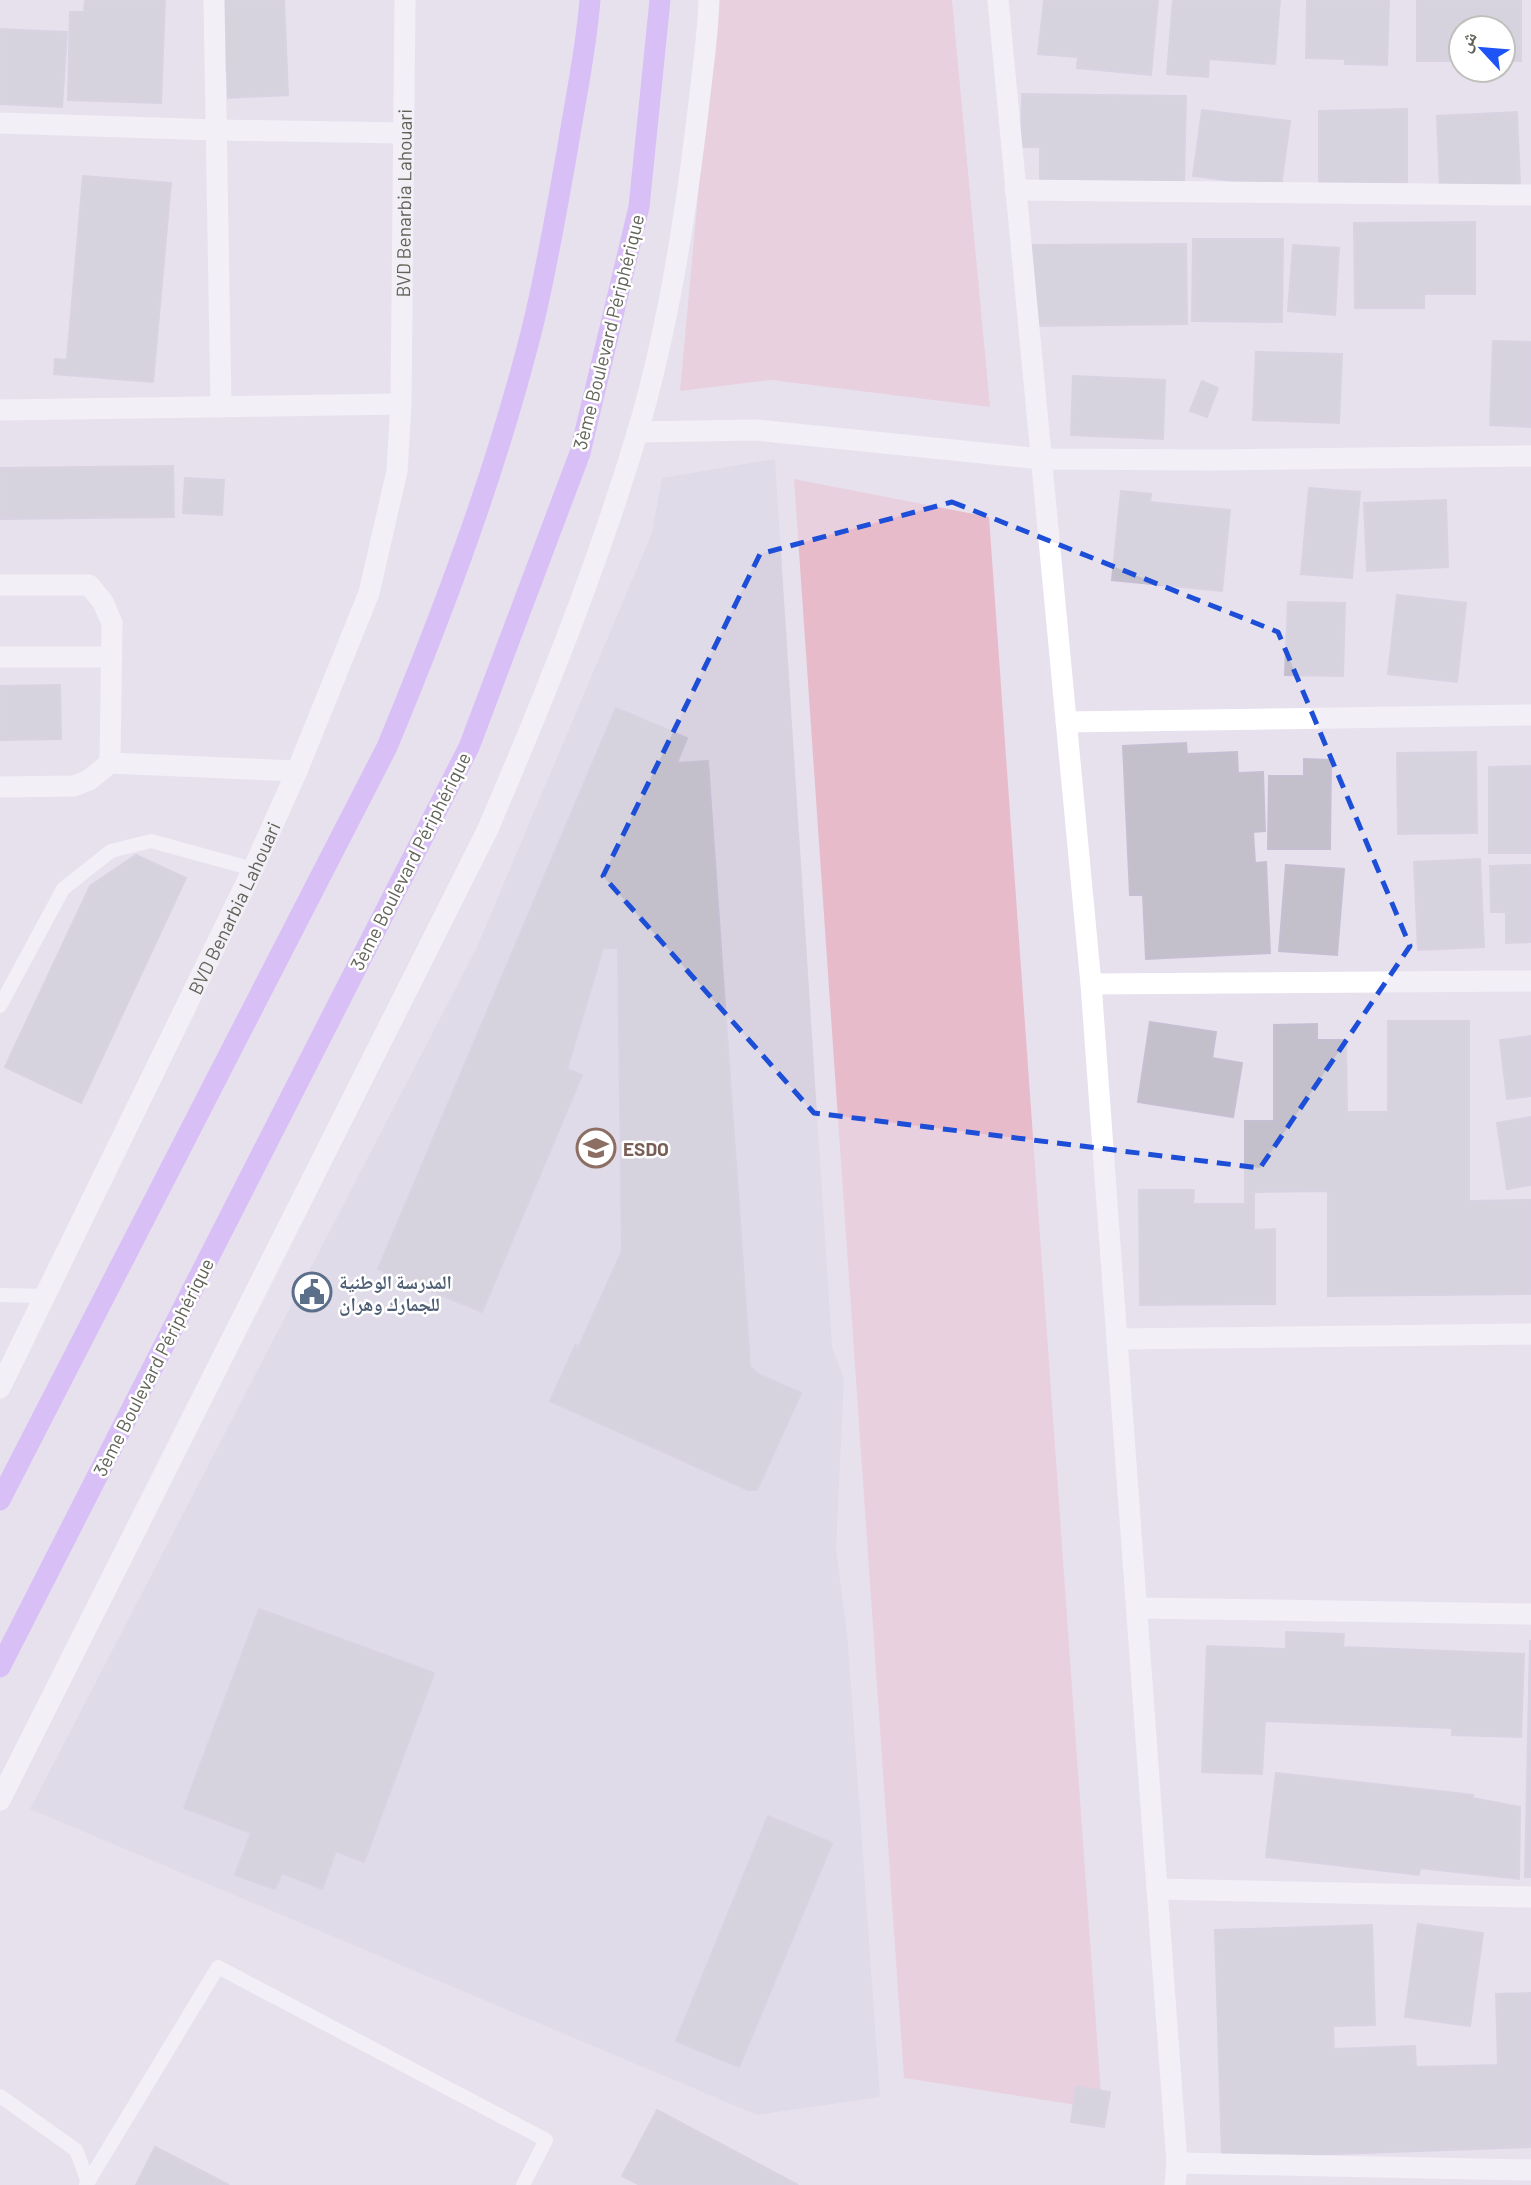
<svg xmlns="http://www.w3.org/2000/svg" width="1531" height="2185" font-family="Barlow,'Noto Naskh Arabic',sans-serif">
<rect width="100%" height="100%" fill="#e7e1ee"/>
<path fill="#d8d2e0" d="M775 459 832 1347 844 1379 836 1549 848 1643 880 2097 757 2115 30 1809 476 949 652 533 662 478Z"/>
<g fill="#e8bbca">
<path d="M716 0H952L990 407 771 380 680 391Z"/>
<path d="M794 479 989 517 1102 2109 904 2078Z"/>
</g>
<g fill="#c3c0cb" stroke="#c6bfd3" stroke-width="2">
<path d="M85 0H165L161 103 68 100 70 12H84Z"/>
<path d="M213 0H284L288 95 228 98 227 71 216 72Z"/>
<path d="M1044 0H1158L1151 75 1077 68 1078 57 1038 54Z"/>
<path d="M1173 0H1280L1275 64 1209 59 1208 77 1167 74Z"/>
<path d="M1307 0H1389L1387 65 1345 64V59L1306 58Z"/>
<path d="M1417 0H1521V61H1503V28H1461V61H1417Z"/>
<path d="M0 29 67 32 62 107 0 104Z"/>
<path d="M1022 94 1186 96 1184 184 1040 182V147H1021Z"/>
<path d="M1407 109V182L1319 183V111Z"/>
<path d="M1202 110 1290 121 1281 187 1193 176Z"/>
<path d="M1517 112 1520 185 1440 189 1437 116Z"/>
<path d="M83 176 171 183 153 382 54 374 55 359 67 360Z"/>
<path d="M1475 222V294H1424V308H1355L1354 223Z"/>
<path d="M1193 239H1283L1282 322 1192 321Z"/>
<path d="M1186 244 1187 324 1034 326 1033 245Z"/>
<path d="M1293 245 1339 248 1335 315 1288 311Z"/>
<path d="M1493 341 1531 342V427L1490 425Z"/>
<path d="M1256 352 1342 354 1339 423 1253 420Z"/>
<path d="M1073 376 1165 380 1163 439 1071 435Z"/>
<path d="M1202 381 1218 388 1207 417 1190 411Z"/>
<path d="M173 466 174 517 0 519V468Z"/>
<path d="M185 478 224 480 222 515 183 513Z"/>
<path d="M1309 488 1360 492 1352 578 1301 574Z"/>
<path d="M1121 491 1151 494 1150 502 1230 510 1222 591 1112 580Z"/>
<path d="M1446 500 1448 567 1367 571 1364 503Z"/>
<path d="M1397 595 1466 603 1457 682 1388 674Z"/>
<path d="M1288 602 1345 603 1343 676 1285 675Z"/>
<path d="M60 685 61 739 0 740V686Z"/>
<path d="M616 708 687 738 677 763 708 761 750 1367 760 1375 801 1393 757 1490H748L550 1401 576 1344V1353L622 1251 618 948H603L567 1069 582 1075 482 1312 378 1269Z"/>
<path d="M1186 743 1187 754 1237 752 1238 773 1263 772 1265 831 1253 832 1255 863 1266 862 1270 953 1146 959 1143 895H1130L1123 746Z"/>
<path d="M1476 752 1477 833 1398 834 1397 753Z"/>
<path d="M1304 759 1331 760 1330 849H1268L1269 776H1304Z"/>
<path d="M1531 766V853H1489V767Z"/>
<path d="M136 855 186 878 81 1103 5 1067 90 886Z"/>
<path d="M1480 859 1484 947 1418 950 1414 862Z"/>
<path d="M1286 865 1344 869 1337 955 1279 951Z"/>
<path d="M1531 865V942L1506 943V912H1491L1490 866Z"/>
<path d="M1388 1021H1469V1201L1531 1200V1294L1328 1296V1191L1254 1192V1230L1275 1229V1304L1140 1305 1139 1190H1194L1193 1204H1245V1121H1274V1025L1317 1024V1040H1346L1347 1112H1388Z"/>
<path d="M1150 1022 1216 1032 1212 1058 1242 1063 1233 1117 1138 1102Z"/>
<path d="M1531 1036V1096L1507 1099 1500 1040Z"/>
<path d="M1531 1117V1185L1507 1189 1497 1123Z"/>
<path d="M259 1609 434 1673 364 1862 336 1851 322 1889 282 1873 275 1889 235 1875 251 1833 184 1808Z"/>
<path d="M1286 1632 1344 1634 1343 1647 1524 1654 1521 1737 1452 1735V1728L1265 1721 1262 1774 1202 1772 1207 1646 1286 1649Z"/>
<path d="M1530 1641H1531V1877H1525Z"/>
<path d="M1276 1773 1473 1795V1798L1520 1807 1519 1879 1420 1868 1419 1875 1266 1857Z"/>
<path d="M768 1816 832 1843 739 2067 676 2041Z"/>
<path d="M1418 1924 1483 1933 1470 2026 1405 2017Z"/>
<path d="M1372 1925 1375 2025 1333 2026 1334 2049 1415 2046 1416 2067 1498 2065 1496 1994 1531 1993V2147L1222 2158 1215 1930Z"/>
<path d="M1076 2087 1110 2092 1104 2127 1071 2122Z"/>
<path d="M657 2110 798 2185H640L622 2176Z"/>
<path d="M155 2147 229 2185H136Z"/>
</g>
<g fill="none" stroke-linecap="round" stroke-linejoin="round">
<g stroke="#fff" stroke-width="14">
<path d="M0 1006 63 889 111 851 151 841 253 869"/>
<path d="M0 1295 47 1296"/>
<path d="M0 2096 76 2150 88 2182 86 2185"/>
<path d="M88 2182 218 1967 546 2140 523 2185"/>
</g>
<g stroke="#fff" stroke-width="21">
<path d="M214 0 221 407"/>
<path d="M998 0 1091 984 1177 2163 1175 2185"/>
<path d="M0 123 217 130 404 133"/>
<path d="M1015 190 1531 195"/>
<path d="M0 410 401 404"/>
<path d="M637 432 756 430 1041 459 1212 460 1531 456"/>
<path d="M0 585H89L103 602 112 623 110 763 297 771"/>
<path d="M0 657H112"/>
<path d="M1066 722 1531 715"/>
<path d="M0 787 74 786 89 780 110 763"/>
<path d="M1091 984 1531 981"/>
<path d="M1117 1339 1531 1334"/>
<path id="s1" d="M0 1388 253 869 297 771 369 593 397 471 401 404 405 0"/>
<path d="M1137 1608 1531 1614"/>
<path d="M0 1800 487 831C543 701 596 570 637 434 668 329 685 219 698 111 702 74 708 37 709 0"/>
<path d="M1157 1889 1531 1897"/>
<path d="M1177 2163 1531 2170"/>
</g>
<g stroke="#c696ff" stroke-width="21">
<path d="M0 1500 387 747C443 612 495 475 531 333 546 274 556 212 567 152 575 101 586 51 590 0"/>
<path d="M0 1667 469 747 580 453 639 207 660 0"/>
</g>
</g>
<path d="M0 0H1531V2185H0ZM952 502 1278 632 1410 946 1260 1168 814 1113 603 876 760 554Z" fill="#e7e1ee" fill-opacity=".55" fill-rule="evenodd"/>
<path fill="none" stroke="#1d4ed8" stroke-width="5" stroke-dasharray="14 9" stroke-linejoin="round" d="M952 502 1278 632 1410 946 1260 1168 814 1113 603 876 760 554Z"/>
<defs>
<symbol id="university-ring" viewBox="-11 -11 22 22"><circle r="9.5" fill="#fff" stroke="#8d6e63" stroke-width="1.5"/><path d="M0-5L7-2L0 1L-7-2ZM-4 1L0 2.5L4 1V4Q0 6-4 4Z" fill="#8d6e63"/></symbol>
<symbol id="civic-ring" viewBox="-11 -11 22 22"><circle r="9.5" fill="#fff" stroke="#5c6f8a" stroke-width="1.5"/><path d="M-.6-6.5H3V-4.5H.6V-3L4-1V1h2V6H-6V1h2V-1L-.6-3ZM-1.2 2.5V6h2.4V2.5Z" fill="#5c6f8a"/></symbol>
</defs>
<g fill-rule="evenodd">
<use href="#university-ring" x="574" y="1126" width="44" height="44"/>
<use href="#civic-ring" x="290" y="1270" width="44" height="44"/>
</g>
<g text-anchor="middle" dominant-baseline="central" stroke-width="5" stroke-linejoin="round" paint-order="stroke">
<g font-size="19" fill="#616359" stroke="#fff">
<text stroke="none"><textPath href="#s1" startOffset="1270">BVD Benarbia Lahouari</textPath></text>
<text transform="translate(608 332) rotate(-76)">3ème Boulevard Périphérique</text>
<text transform="translate(410 861) rotate(-63)">3ème Boulevard Périphérique</text>
<text stroke="none"><textPath href="#s1" startOffset="534">BVD Benarbia Lahouari</textPath></text>
<text transform="translate(153 1367) rotate(-63)">3ème Boulevard Périphérique</text>
</g>
<g font-size="19" font-weight="bold" fill="#785e54" stroke="#fff" text-anchor="start">
<text x="623" y="1148">ESDO</text>
</g>
<g font-size="19" font-weight="bold" fill="#4e5e75" stroke="#fff" text-anchor="start">
<text x="339" y="1281">المدرسة الوطنية<tspan x="339" dy="22">للجمارك وهران</tspan></text>
</g>
</g>
<g transform="translate(1482 49) rotate(296)"><circle r="33" fill="#ffffff" stroke="#c0c1bd" stroke-width="2"/>
<path d="M0-5L12 26L0 18L-12 26Z" fill="#1e54f7"/>
<text y="-10" font-size="19" font-weight="bold" text-anchor="middle" fill="#616359">ش</text>
</g>
</svg>
